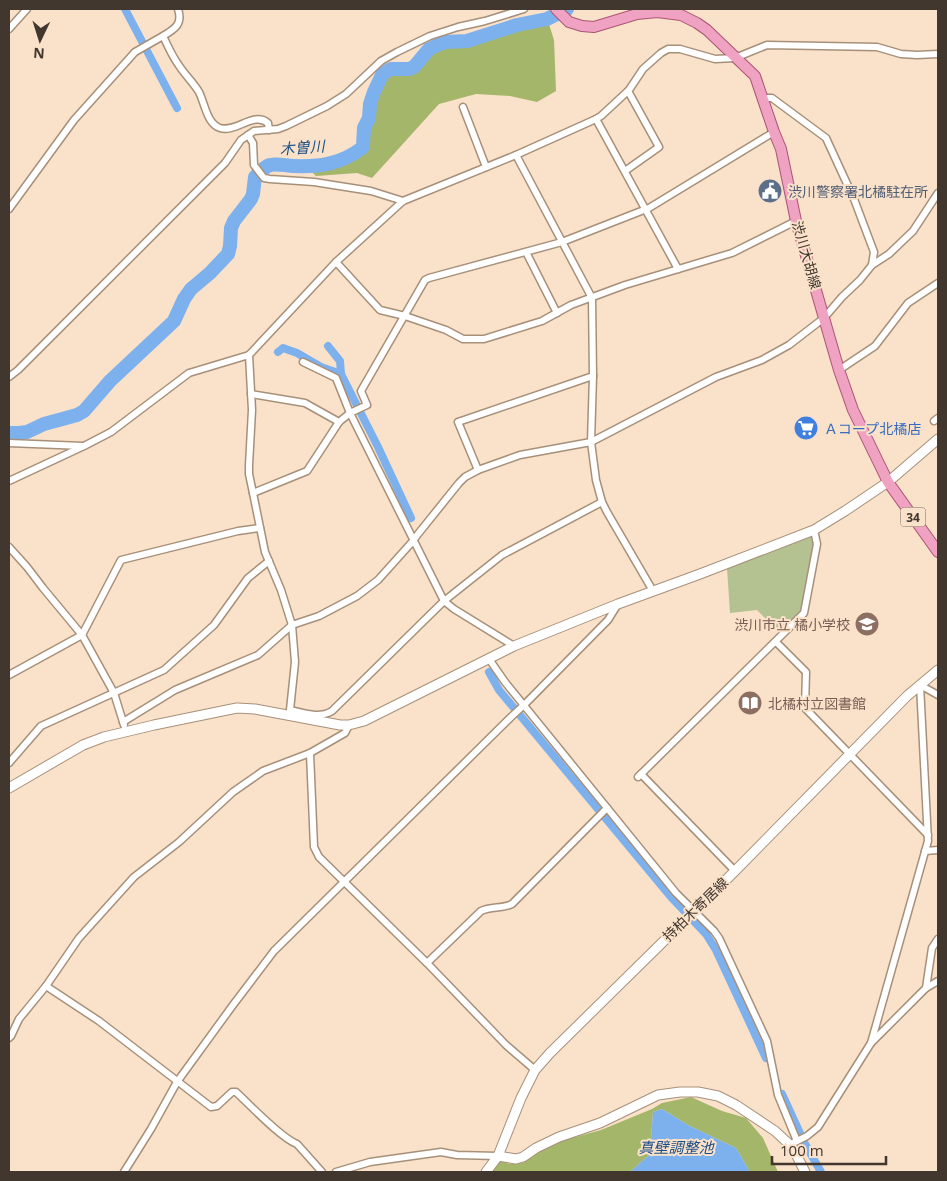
<svg xmlns="http://www.w3.org/2000/svg" width="947" height="1181" font-family="'Open Sans','Noto Sans JP',sans-serif">
<rect width="100%" height="100%" fill="#fae1c9"/>
<path fill="#b4c190" d="M812 536 815 544 802 611 780 633 757 610 730 613 727 568Z"/>
<g fill="#a4b669">
<path d="M548 21 554 40 556 91 537 102 510 96 476 94 439 104 372 178 357 173 316 176 309 169C329 168 347 161 363 149L366 128 370 118 375 93 384 77 387 73 396 70 410 71 415 69 435 48 440 46 452 43 467 44 518 27Z"/>
<path d="M691 1097 722 1111 746 1118 763 1138 778 1172H750L736 1148 688 1125 662 1109 653 1112 650 1154 630 1172H488L500 1161 510 1164 523 1163 537 1152 561 1141 601 1130 652 1109 662 1103Z"/>
</g>
<path fill="#7db1ee" d="M662 1109 688 1125 736 1148 750 1172H630L650 1154 653 1112Z"/>
<g fill="none" stroke-linecap="round" stroke-linejoin="round">
<g stroke="#7db1ee" stroke-width="8">
<path d="M125 9 177 108"/>
<path d="M328 346 340 361 341 374 378 447 411 518"/>
<path d="M278 352 283 348 297 353 321 367 341 374"/>
<path d="M489 672 499 690 671 897 706 934 716 950 766 1058"/>
<path d="M782 1094 804 1142 821 1172"/>
</g>
<path stroke="#7db1ee" stroke-width="14" d="M9 433H19L27 432 44 424 77 415 84 411 110 381 174 321 184 299 191 289 210 273 228 254 230 246 231 228 234 221 251 199 253 194 255 177C259 173 264 167 270 165 278 163 286 166 294 166 320 167 341 164 362 148L363 146 364 128 369 118 370 104 374 92 382 75 387 71 391 69H409L414 67 429 49 440 44 445 42 467 41 517 25 547 19 567 9"/>
<defs>
<g id="street">
<path d="M178 9C183 24 175 29 163 36 168 46 172 56 178 64 184 74 193 82 199 92 205 104 207 124 220 128 236 133 254 111 268 123L269 130"/>
<path d="M9 29 27 9"/>
<path d="M763 98H772L826 138 854 199 874 252 872 265"/>
<path d="M463 107 486 167"/>
<path d="M596 119 678 269"/>
<path d="M248 135 253 143 254 165 264 178 270 179 314 182 371 191 403 201"/>
<path d="M516 155 592 298 593 376 591 442 596 480 602 502 607 512 653 591"/>
<path d="M625 171 659 147 628 91"/>
<path d="M9 209 74 120 135 52 163 36"/>
<path d="M526 252 557 313"/>
<path d="M336 262 380 310 405 316 446 330 463 339H484L542 321 571 305 625 285 732 253 796 221"/>
<path d="M249 355 252 410 249 465V474L253 493"/>
<path d="M303 362 336 378 350 413 444 601 454 609 514 646"/>
<path d="M839 370 875 346 908 303 938 283"/>
<path d="M9 377 18 370 225 163 241 140 254 131 278 129 286 126 327 106 346 94 381 61 397 52 430 36 458 27 485 21 524 9"/>
<path d="M251 394 305 403 339 422"/>
<path d="M934 421 938 418"/>
<path d="M9 443 83 446"/>
<path d="M478 470 458 422 593 376"/>
<path d="M9 481 84 446 111 432 189 373 249 355 336 262 403 201 516 155 596 119 601 116 629 90 643 69 661 53 668 49H680L715 59 735 58 767 45 877 47 901 54 917 55 938 54"/>
<path d="M9 547 27 567 43 588 82 635 114 693 124 725"/>
<path d="M776 642 806 672 805 708 928 835"/>
<path d="M489 659 505 682 676 893 714 931 719 938 767 1041 778 1095 797 1141"/>
<path d="M9 675 82 635 121 560 238 531 260 528"/>
<path d="M290 710C304 713 319 719 332 711L444 601 502 555 602 502"/>
<path d="M291 715 290 710 295 662 292 625 281 590 265 552 253 493 307 471 339 422 350 413 367 405 361 391 425 280 429 278 562 242 649 208 774 132"/>
<path d="M123 722 175 690 258 655 292 625 319 616 357 596 378 580 413 541 418 534 459 483 465 477 478 470 520 455 591 442 716 377 762 360 789 345 824 318 842 297 860 280 872 265 889 254 913 231 938 193"/>
<path d="M310 753 314 847 319 857 427 963 506 1045 535 1070"/>
<path d="M9 763 41 726 164 670 214 625 248 578 269 561"/>
<path d="M641 774 735 871"/>
<path d="M638 777 804 613 817 544 814 530"/>
<path d="M925 851 938 850"/>
<path d="M427 963 481 911C491 906 502 909 512 904L607 808"/>
<path d="M46 986 99 1021 211 1107 217 1106 232 1092H236C250 1105 281 1138 297 1144L322 1172"/>
<path d="M926 988 938 981"/>
<path d="M9 1038 11 1036 19 1019 46 986 79 938 134 877 179 842 233 792 263 771 310 753 345 733 349 725"/>
<path d="M871 1043 926 988 932 948 938 939"/>
<path d="M793 1143 807 1136 818 1127 871 1043 928 841 920 685 938 695"/>
<path d="M124 1172 151 1129 177 1082 233 1005 274 951 511 717 524 705 608 620 618 604"/>
<path d="M336 1172 370 1162 441 1152 457 1155 498 1156"/>
</g>
<g id="secondary">
<path d="M9 788 83 745 104 737 154 725 227 710 237 708 255 709 340 725H349L364 721 514 646 618 604 700 574 814 530 845 511 888 482 938 439"/>
<path d="M498 1156 516 1159 523 1157 536 1148 559 1137 600 1123 658 1095 680 1092H698L718 1096 736 1105 775 1131 789 1144 796 1154 805 1172"/>
<path d="M486 1172 498 1156 521 1098 535 1070 550 1053 735 871 907 696 938 670"/>
</g>
<path id="primary" d="M556 9 569 22 582 26 594 27 637 14 657 12 681 15 697 23 707 30 755 76 774 132 781 149 796 221 839 370 853 410 888 482 938 552"/>
</defs>
<use href="#street" stroke="#a7907a" stroke-width="9"/>
<use href="#secondary" stroke="#a7907a" stroke-width="11"/>
<use href="#primary" stroke="#ab5473" stroke-width="12"/>
<use href="#street" stroke="#fff" stroke-width="6"/>
<use href="#secondary" stroke="#fff" stroke-width="9"/>
<use href="#primary" stroke="#efa2c1" stroke-width="10"/>
</g>
<defs>
<symbol id="civic-disc" viewBox="-11 -11 22 22"><circle r="9.5" fill="#5c6f8a" stroke="#fae1c9"/><path d="M-.6-6.5H3V-4.5H.6V-3L4-1V1h2V6H-6V1h2V-1L-.6-3ZM-1.2 2.5V6h2.4V2.5Z" fill="#fff"/></symbol>
<symbol id="supermarket-disc" viewBox="-11 -11 22 22"><circle r="9.5" fill="#3f7fe0" stroke="#fae1c9"/><path d="M-6-5.5h2.5l.6 2H6L4.5 2H-2.5L-4.4-4H-6ZM-1.5 3.2a1.3 1.3 0 1 0 .1 0ZM3 3.2a1.3 1.3 0 1 0 .1 0Z" fill="#fff"/></symbol>
<symbol id="school-disc" viewBox="-11 -11 22 22"><circle r="9.5" fill="#8d6e63" stroke="#fae1c9"/><path d="M0-5L7-2L0 1L-7-2ZM-4 1L0 2.5L4 1V4Q0 6-4 4Z" fill="#fff"/></symbol>
<symbol id="library-disc" viewBox="-11 -11 22 22"><circle r="9.5" fill="#8d6e63" stroke="#fae1c9"/><path d="M-6-4Q-3-5.5-.7-3.5V5Q-3 3-6 4ZM6-4Q3-5.5 .7-3.5V5Q3 3 6 4Z" fill="#fff"/></symbol>
</defs>
<g fill-rule="evenodd">
<use href="#civic-disc" x="756" y="177" width="28" height="28"/>
<use href="#supermarket-disc" x="792" y="414" width="28" height="28"/>
<use href="#school-disc" x="853" y="610" width="28" height="28"/>
<use href="#library-disc" x="736" y="689" width="28" height="28"/>
</g>
<g text-anchor="middle" dominant-baseline="central" stroke-width="4" stroke-linejoin="round" paint-order="stroke">
<rect fill="#fae1c9" stroke="#786a5c" stroke-width="1" x="900.5" y="507.5" width="25" height="19" rx="4"/>
<g font-size="12" font-weight="bold" fill="#41372e">
<text x="913" y="517">34</text>
</g>
<g font-size="14" fill="#4e5e75" stroke="#fae1c9" text-anchor="start">
<text x="788" y="191">渋川警察署北橘駐在所</text>
</g>
<g font-size="14" fill="#41372e" stroke="#fae1c9">
<text transform="translate(807 255) rotate(74)">渋川大胡線</text>
<text transform="translate(695 909) rotate(-44)">持柏木寄居線</text>
</g>
<g font-size="14" fill="#366cbe" stroke="#fae1c9" text-anchor="start">
<text x="824" y="428">Ａコープ北橘店</text>
</g>
<g font-size="14" fill="#785e54" stroke="#fae1c9" text-anchor="end">
<text x="850" y="624">渋川市立 橘小学校</text>
<text x="768" y="703" text-anchor="start">北橘村立図書館</text>
</g>
<g font-size="15" font-style="italic" fill="#1b4f87" stroke="#fae1c9">
<text transform="translate(302 147) rotate(-4)">木曽川</text>
<text x="676" y="1147">真壁調整池</text>
</g>
</g>
<rect width="947" height="1181" fill="none" stroke="#41372e" stroke-width="20"/>
<g transform="translate(40 40) rotate(184)" stroke="#fae1c9" stroke-width="4" paint-order="stroke">
<path d="M0-4L9 19L0 12L-9 19Z" fill="#41372e"/>
<text y="-8" font-size="14" font-weight="bold" text-anchor="middle" fill="#41372e">N</text>
</g>
<path d="M772 1156v8h114v-8" fill="none" stroke="#41372e" stroke-width="2.5"/>
<text x="780" y="1156" font-size="15" fill="#41372e" stroke="#fae1c9" stroke-width="4" paint-order="stroke">100 m</text>
</svg>
